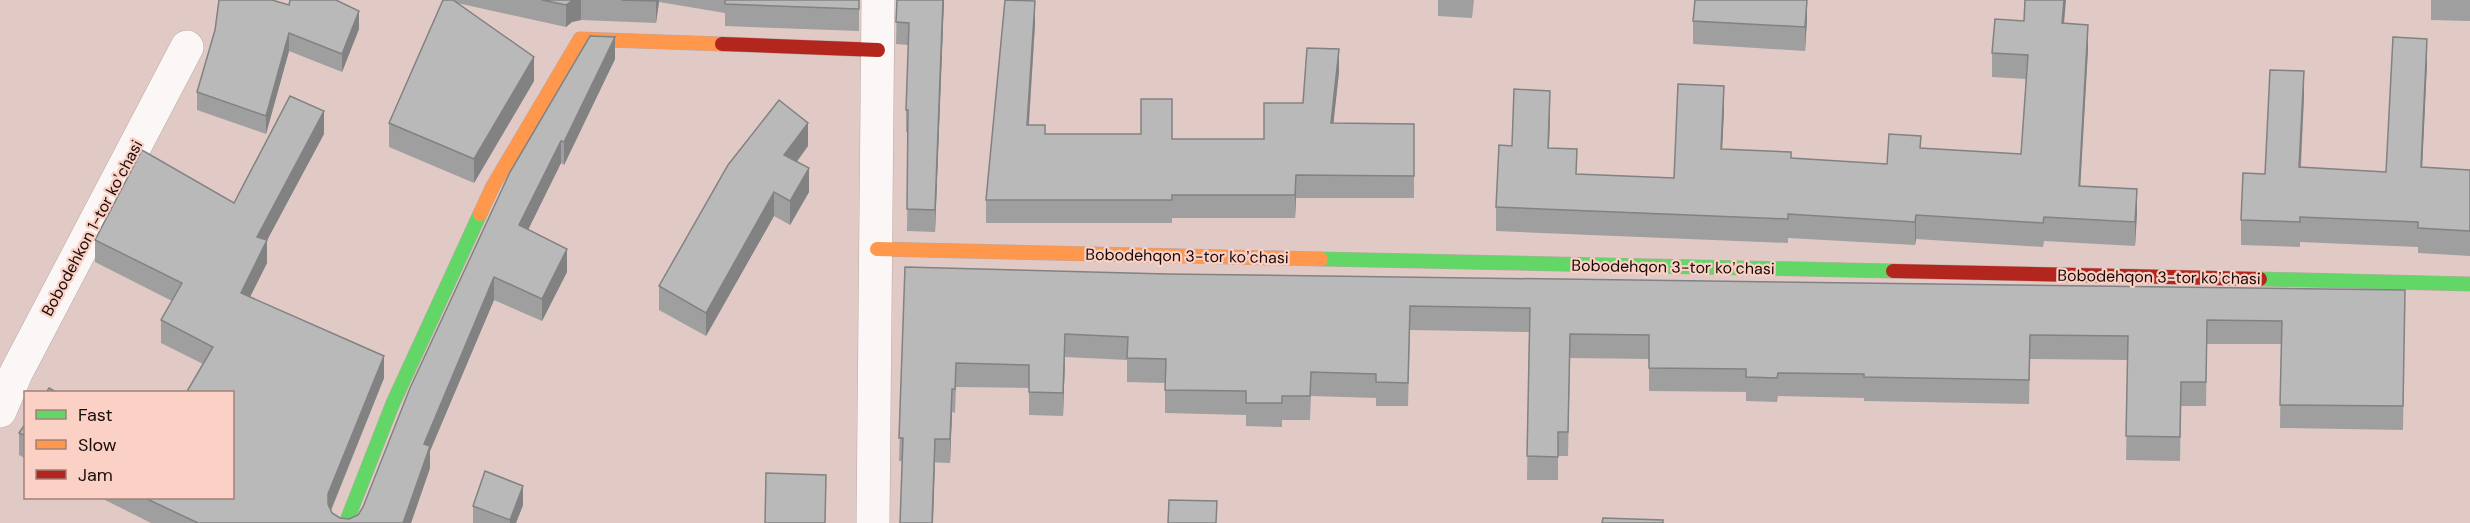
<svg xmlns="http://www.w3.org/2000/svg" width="2470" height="523" font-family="'DM Sans',sans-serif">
<rect width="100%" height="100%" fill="#e1cac5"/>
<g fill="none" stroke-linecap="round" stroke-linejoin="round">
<defs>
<g id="street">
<path d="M0 411 16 373 187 47"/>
<path d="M873 523 878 0"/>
</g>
<g id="fast">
<path d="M1321 259 1893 271"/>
<path d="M2260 279 2470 284"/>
<path d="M346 523 393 403 480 214"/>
</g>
<g id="slow">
<path d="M480 214 493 186 580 39 722 44"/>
<path d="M877 249 1321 259"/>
</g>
<g id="jam">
<path d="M722 44 878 50"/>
<path d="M1893 271 2260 279"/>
</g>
</defs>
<use href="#street" stroke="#bba9a4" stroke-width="34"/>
<use href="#fast" stroke="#bba9a4" stroke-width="15"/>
<use href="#slow" stroke="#bba9a4" stroke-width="15"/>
<use href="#jam" stroke="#bba9a4" stroke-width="15"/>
<use href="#street" stroke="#faf7f6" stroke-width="33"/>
<use href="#fast" stroke="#63d668" stroke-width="14"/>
<use href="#slow" stroke="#ff974d" stroke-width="14"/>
<use href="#jam" stroke="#b3261e" stroke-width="14"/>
</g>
<g fill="#a09f9f">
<path d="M443 0H859V31L725 26V13L659 2 656 23 581 20 572 22 566 27 457 3 534 81 474 183 389 147V123Z"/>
<path d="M897 0H944L935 232 907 231 908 132H906V110L909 45 896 44Z"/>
<path d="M1438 0H1474L1472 18 1438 16Z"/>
<path d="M2431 0H2470V21L2431 20Z"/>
<path d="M1807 19 1805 51 1693 44V21Z"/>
<path d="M2024 21 2064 23 2088 49 2080 186 2137 213 2135 246 2044 241 2043 247 1916 239 1915 245 1788 238V243L1496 231V207L1512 146 1550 115 1549 148 1577 174 1674 178 1724 110 1722 149 1791 158 1887 164 1921 148 2021 154 2026 79 1992 77V53Z"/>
<path d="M1035 24 1029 125 1045 134 1172 139H1264L1303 103 1339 72 1333 123 1414 124V198H1296L1295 218H1172V223H986V200Z"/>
<path d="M359 29 342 72 289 51 266 134 197 110V92L215 30Z"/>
<path d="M615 59 564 165 561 163 528 230 567 272 542 321 494 300 430 451V468L411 523H151L101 498H232L203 364 161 343V320L172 301 95 262V240L234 203 324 134 267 240V263L250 297 384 378 331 511 332 513 340 518 349 519 358 515 363 507 510 172Z"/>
<path d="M2427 63 2422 167 2470 170V256L2418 253V247L2300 242V247L2241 245V220L2265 174 2304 96 2301 167 2386 172Z"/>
<path d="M808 146 797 162 809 192 790 225 774 216 706 336 659 310V286Z"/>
<path d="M905 267 1167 274 2405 290 2403 430 2280 428 2281 344H2207L2206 406H2181L2180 461 2126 460 2128 360 2030 359 2029 404 1864 401V398L1778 396 1777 402 1746 401V392L1649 391V359L1570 358 1568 456H1558V480H1527L1529 332 1410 330 1408 406H1376V398L1311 396 1310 420H1282V427L1246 426V415L1165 413V383L1127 382V360L1065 357 1063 416 1029 415V388L956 387 955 413 952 412 950 463 899 461Z"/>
<path d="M26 423V459L19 455V433Z"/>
<path d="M523 505 516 523H473V506Z"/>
</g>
<g fill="#828282">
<path d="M574 0H581V20L572 22 566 27V5L572 1Z"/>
<path d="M656 0H659V2L656 23Z"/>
<path d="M943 0H944L935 232V210Z"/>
<path d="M1807 0V19L1805 51V27Z"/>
<path d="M2064 0H2066L2062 47V23Z"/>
<path d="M1035 1V24L1027 148V125Z"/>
<path d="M359 11V29L342 72V54Z"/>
<path d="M2088 25V49L2079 209V186Z"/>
<path d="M289 33V51L266 134V116Z"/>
<path d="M615 37V59L564 165V142Z"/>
<path d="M2427 39V63L2421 192V167Z"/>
<path d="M1339 49V72L1331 146V123Z"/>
<path d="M534 57V81L474 183V159Z"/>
<path d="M2304 71V96L2299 192V167Z"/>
<path d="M1724 86V110L1721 173V149Z"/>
<path d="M1550 91V115L1548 171V148Z"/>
<path d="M324 111V134L257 259V237Z"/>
<path d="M808 123V146L784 178V155Z"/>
<path d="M561 141V163L519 248V225Z"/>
<path d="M809 168V192L790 225V201Z"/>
<path d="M1296 175V198L1295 218V195Z"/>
<path d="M2137 189V213L2135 246V222Z"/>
<path d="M774 192V216L706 336V313Z"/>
<path d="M1916 215V239L1915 245V222Z"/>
<path d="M267 240V263L241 315V293Z"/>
<path d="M567 249V272L542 321V299Z"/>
<path d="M494 277V300L430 451V468L411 523H403L424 444Z"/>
<path d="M1065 334V357L1063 416V393Z"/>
<path d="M384 356V378L328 517V494Z"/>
<path d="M952 389V412L950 463V439Z"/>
<path d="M935 439V462L933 523H932Z"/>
<path d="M523 486V505L516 523H510V520Z"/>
</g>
<g fill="#bab9b9" stroke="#828282" stroke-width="1.5">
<path d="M219 0H272L289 5 290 0H336L359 11 342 54 289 33 266 116 197 92 215 30Z"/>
<path d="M443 0H453L534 57 474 159 389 123Z"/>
<path d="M542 0H574L572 1 566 5Z"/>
<path d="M621 0H656V1Z"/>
<path d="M725 0H859V9L725 4Z"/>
<path d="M897 0H943L935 210 907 209 908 110H906L909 23 896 22Z"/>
<path d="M1005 0 1035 1 1027 125H1045V134H1141V99H1172V139H1264V103H1303L1307 48 1339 49 1331 123 1414 124V176L1296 175 1295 195H1172V200H986Z"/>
<path d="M1695 0H1807L1805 27 1693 21Z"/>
<path d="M2025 0H2064L2062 23 2088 25 2079 186 2137 189 2135 222 2044 217 2043 223 1916 215 1915 222 1788 214V219L1496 207 1499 145 1512 146 1514 89 1550 91 1548 148 1577 149 1576 174 1674 178 1678 84 1724 86 1721 149 1791 152V158L1887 164 1889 134 1921 136 1920 148 2021 154 2028 55 1992 53 1995 19 2024 21Z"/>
<path d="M590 36 615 37 564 142 561 141 519 225 567 249 542 299 494 277 424 444 430 446 403 523H198L145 498H232V393H186L213 347 161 320 182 283 95 240 142 150 234 203 290 96 324 111 257 237 267 240 241 293 384 356 328 494V504L332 513 340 518 349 519 358 515 363 507 410 388 510 172Z"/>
<path d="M2393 37 2427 39 2421 167 2470 170V231L2418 228V222L2300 217V222L2241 220 2243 173 2265 174 2270 70 2304 71 2299 167 2386 172Z"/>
<path d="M779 100 808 123 784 155 809 168 790 201 774 192 706 313 659 286 728 165Z"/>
<path d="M905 267 1167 274 2405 290 2403 406 2280 405 2282 321 2207 320 2206 382H2181L2180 437 2126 436 2128 336 2030 335 2029 380 1864 377V374L1778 373 1777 378 1746 377V369L1649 368V335L1570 334 1568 432H1558V457L1527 456 1530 308 1410 306 1408 383 1376 382V374L1311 372 1310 396H1282V403H1246V391L1165 390 1166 359 1127 358 1128 337 1065 334 1063 393 1029 392V365L956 363 955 389H952L950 439H935L932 523H900L903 438H899Z"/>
<path d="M49 388 58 393H46Z"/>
<path d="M26 423V436L19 433Z"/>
<path d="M485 471 523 486 510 520 473 506Z"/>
<path d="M766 473 826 475 825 523H765Z"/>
<path d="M1169 500 1217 501 1216 523H1168Z"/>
<path d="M1603 518 1663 520V523H1602Z"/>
</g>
<g text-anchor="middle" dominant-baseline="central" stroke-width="4.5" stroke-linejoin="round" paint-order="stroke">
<g font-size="16" fill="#190b08" stroke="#fbd0c5">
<text transform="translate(92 228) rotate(-62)">Bobodehkon 1-tor koʼchasi</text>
<text transform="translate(1187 256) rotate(1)">Bobodehqon 3-tor koʼchasi</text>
<text transform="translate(1673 267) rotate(1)">Bobodehqon 3-tor koʼchasi</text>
<text transform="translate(2159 277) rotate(1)">Bobodehqon 3-tor koʼchasi</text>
</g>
</g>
<rect x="24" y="391" width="210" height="108" fill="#fbd0c5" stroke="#a18179" stroke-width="1.5"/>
<rect x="36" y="410" width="30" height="9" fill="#63d668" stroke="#a18179" stroke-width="1.5"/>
<text x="78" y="421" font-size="18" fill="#190b08">Fast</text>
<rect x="36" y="440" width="30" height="9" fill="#ff974d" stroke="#a18179" stroke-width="1.5"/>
<text x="78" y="451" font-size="18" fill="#190b08">Slow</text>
<rect x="36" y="470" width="30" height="9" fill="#b3261e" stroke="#a18179" stroke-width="1.5"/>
<text x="78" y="481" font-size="18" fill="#190b08">Jam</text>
</svg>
